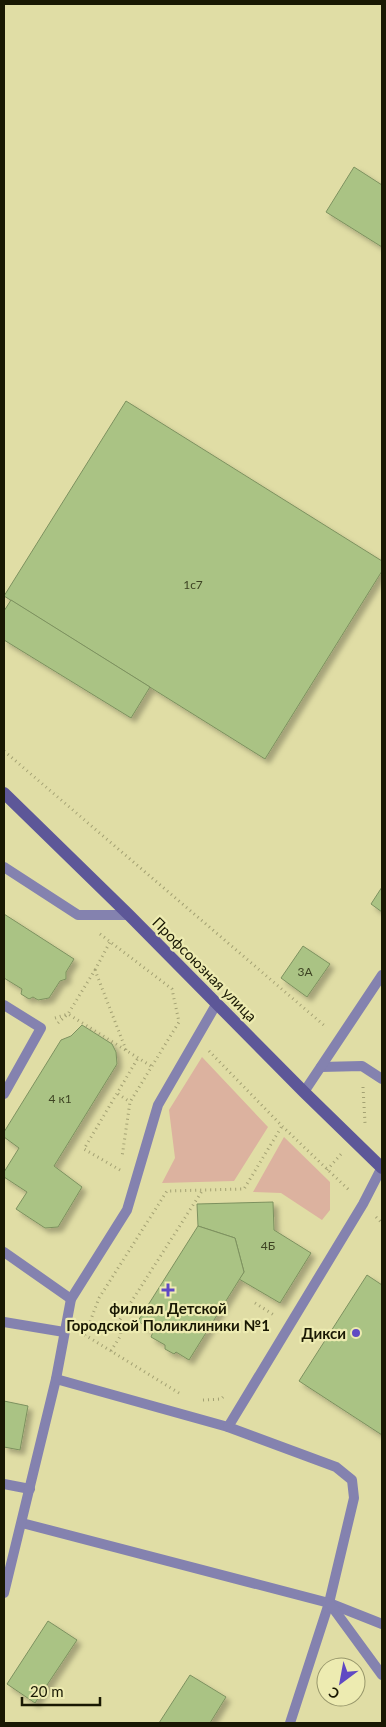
<svg xmlns="http://www.w3.org/2000/svg" width="386" height="1727" font-family="Lato,sans-serif">
<defs>
<filter id="shadow"><feDropShadow dx="4.5" dy="4.5" stdDeviation="2.5" flood-color="#0004"/></filter>
</defs>
<rect width="100%" height="100%" fill="#e0dda5"/>
<g fill="#dcb29f">
<path d="M202 1057 268 1127 234 1181 162 1183 175 1158 169 1110Z"/>
<path d="M284 1137 330 1182V1210L322 1220 281 1193 253 1192Z"/>
</g>
<g fill="#aac384" stroke="#7d915f" filter="url(#shadow)">
<path d="M354 167 382 185V247L326 212Z"/>
<path d="M126 401 382 561V571L265 759 4 596Z"/>
<path d="M11 600 150 687 131 718 4 640V611Z"/>
<path d="M382 887V912L371 904Z"/>
<path d="M4 914 74 959 66 972V979L60 981 49 998 38 1000 33 997 29 999 21 994 22 989 4 978Z"/>
<path d="M303 946 330 964 307 997 281 978Z"/>
<path d="M82 1025 112 1044 116 1052 117 1064 54 1166 82 1187 58 1227 45 1228 16 1209 27 1192 4 1177V1172L19 1148 4 1137V1132L61 1040 71 1036Z"/>
<path d="M273 1202 274 1230 311 1253 280 1303 239 1279 244 1272 235 1238 198 1226 197 1204Z"/>
<path d="M198 1226 235 1238 244 1272 189 1360 176 1352 174 1354 165 1349V1345L151 1337 153 1332 138 1321Z"/>
<path d="M367 1275 382 1285V1435L299 1381Z"/>
<path d="M4 1401 28 1406 20 1450 4 1447Z"/>
<path d="M48 1621 77 1640 35 1703 7 1684Z"/>
<path d="M190 1675 226 1697 210 1723H159Z"/>
</g>
<g fill="none" stroke-linecap="round" stroke-linejoin="round">
<g stroke="#a3a173" stroke-width="3" stroke-dasharray="1 4" stroke-linecap="butt">
<path d="M4 751 326 1027"/>
<path d="M100 934 172 989 179 1022 130 1102 122 1157"/>
<path d="M95 970 111 940"/>
<path d="M55 1018 68 1014 95 970 126 1050"/>
<path d="M58 1023 68 1014 151 1066"/>
<path d="M209 1051 282 1126 350 1191"/>
<path d="M363 1087 365 1123"/>
<path d="M118 1094 130 1102"/>
<path d="M120 1170 84 1149 138 1058"/>
<path d="M327 1170 342 1153"/>
<path d="M376 1217 382 1223"/>
<path d="M255 1303 274 1315"/>
<path d="M111 1351 121 1335 119 1321 202 1191"/>
<path d="M179 1393 85 1335 99 1298 167 1191 244 1189 282 1126"/>
<path d="M203 1400 221 1399 223 1397"/>
</g>
<g stroke="#8482af" stroke-width="10">
<path d="M4 867 78 915H129"/>
<path d="M4 1005 41 1028 4 1094"/>
<path d="M321 1067 362 1066 382 1079"/>
<path d="M304 1092 382 975"/>
<path d="M4 1252 71 1299"/>
<path d="M4 1322 64 1332"/>
<path d="M56 1379 228 1427 336 1467 352 1480 354 1498 329 1603 290 1723"/>
<path d="M228 1427 363 1204 382 1167"/>
<path d="M4 1484 30 1489"/>
<path d="M22 1523 329 1603 382 1624"/>
<path d="M4 1593 56 1379 71 1299 127 1210 158 1105 217 1003"/>
<path d="M330 1604 382 1675"/>
</g>
<path stroke="#5d5798" stroke-width="12" d="M4 793 129 915 304 1092 382 1168"/>
</g>
<g fill="#604ac3" stroke="#edebb1" stroke-width="2">
<path d="M165.5 1282.5h5v5h5v5h-5v5h-5v-5h-5v-5h5z"/>
<circle cx="356" cy="1333" r="5"/>
</g>
<g text-anchor="middle" dominant-baseline="central" stroke-width="4.5" stroke-linejoin="round" paint-order="stroke">
<g font-size="12" fill="#3d4323">
<text x="193" y="584">1с7</text>
<text x="305" y="971">3А</text>
<text x="60" y="1098">4 к1</text>
<text x="268" y="1245">4Б</text>
</g>
<g font-size="15" fill="#191803" stroke="#edebb1">
<text transform="translate(205 969) rotate(45)">Профсоюзная улица</text>
</g>
<g font-size="15" font-weight="bold" fill="#191803" stroke="#edebb1">
<text x="168" y="1308">филиал Детской<tspan x="168" dy="17">Городской Поликлиники №1</tspan></text>
<text x="346" y="1333" text-anchor="end">Дикси</text>
</g>
</g>
<rect width="386" height="1727" fill="none" stroke="#191803" stroke-width="10"/>
<g transform="translate(341 1682) rotate(212)"><circle r="24" fill="#edebb1" stroke="#98976b"/>
<path d="M0-4L9 19L0 12L-9 19Z" fill="#604ac3"/>
<text y="-8" font-size="14" font-weight="bold" text-anchor="middle" fill="#191803">С</text>
</g>
<path d="M22 1697v8h78v-8" fill="none" stroke="#191803" stroke-width="2.5"/>
<text x="30" y="1697" font-size="15" fill="#191803" stroke="#edebb1" stroke-width="4" paint-order="stroke">20 m</text>
</svg>
